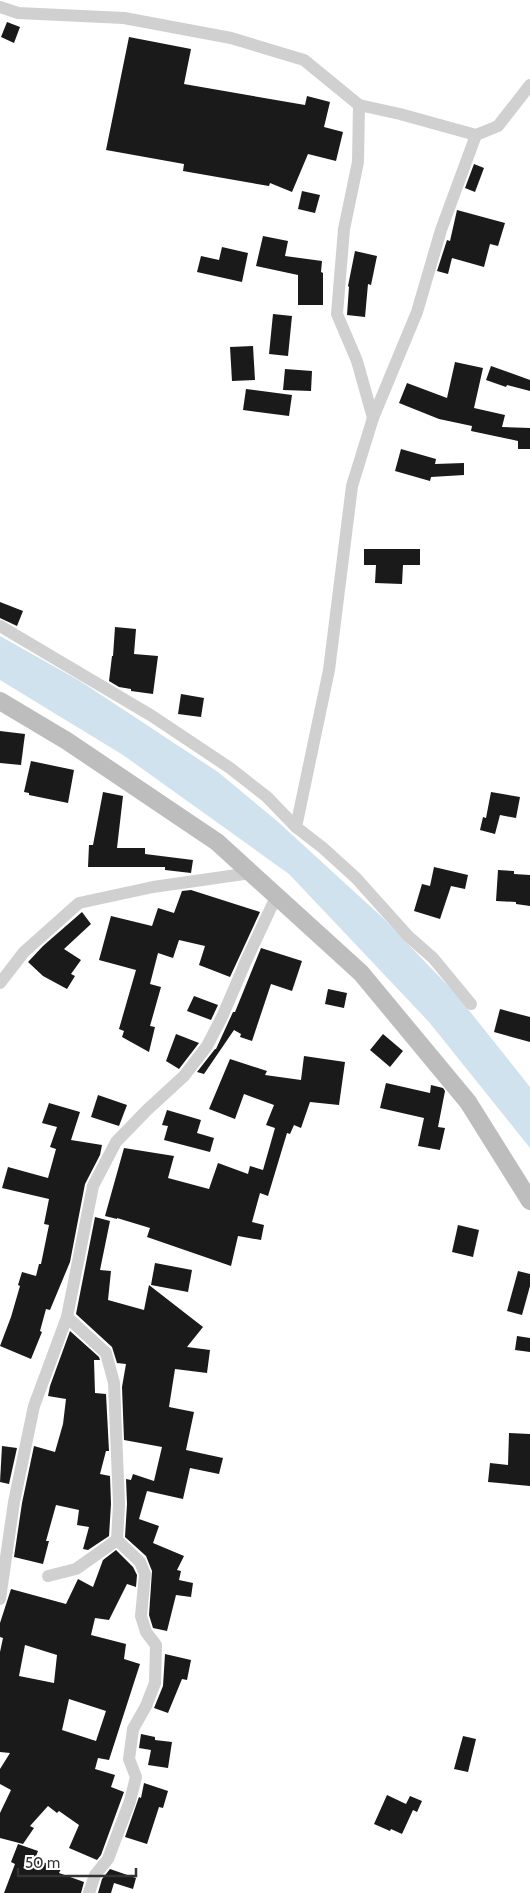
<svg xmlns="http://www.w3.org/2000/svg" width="530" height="1893" font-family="Cabin,sans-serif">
<rect width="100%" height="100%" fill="#fff"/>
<path fill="#cfe2ee" d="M0 636 80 681 218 772 277 821 382 917 456 994 530 1087V1148L429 1022 289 874 123 755 0 680Z"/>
<g fill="#1a1a1a" fill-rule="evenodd">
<path d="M7 22 20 27 14 43 1 37Z"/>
<path d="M129 37 191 49 184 84 305 105 307 96 330 102 324 127 343 132 336 161 308 154 292 192 270 183 269 186 183 171 184 164 106 150Z"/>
<path d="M474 164 484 168 475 192 465 188Z"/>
<path d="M302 191 320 195 315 213 298 209Z"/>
<path d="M457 210 505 223 498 246 490 244 484 267 452 258 448 274 437 271 447 240 450 241Z"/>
<path d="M263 236 288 241 285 256 322 261 321 272 323 273V305H298V275L256 266Z"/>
<path d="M222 247 248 253 242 282 197 272 201 256 219 260Z"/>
<path d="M355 251 377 256 371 285 368 284 365 317 347 315 349 287 348 286Z"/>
<path d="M273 314 292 316 288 356 269 354Z"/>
<path d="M253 346 255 380 232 381 230 347Z"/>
<path d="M455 362 483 368 474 408 505 415 502 427 530 428V449H518V441L471 431 472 426 439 419 399 403 407 383 447 398Z"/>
<path d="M491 366 530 380V391L507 385 506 387 486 380Z"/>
<path d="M285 369 312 371 311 391 283 390Z"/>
<path d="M246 389 292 395 289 416 243 410Z"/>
<path d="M401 449 436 459 435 464 464 463V475L431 477 430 481 395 471Z"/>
<path d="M364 549H420V565H403L402 584 375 583 376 565H364Z"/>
<path d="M0 602 23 611 17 626 0 618Z"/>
<path d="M115 627 136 629 134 654 158 656 153 694 131 691V689L119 687 109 681 112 656H113Z"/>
<path d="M181 694 204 698 201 717 178 714Z"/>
<path d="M0 731 25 734 21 765 0 763Z"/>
<path d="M31 761 74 770 68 803 29 795V793L24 792Z"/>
<path d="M103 792 123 796 117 848H145V854L193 860 191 873 165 870V867H88L89 845H93Z"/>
<path d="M491 792 520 797 516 818 500 815 495 834 480 830 483 817 486 818Z"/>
<path d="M434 867 468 875 465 889 451 886 440 919 414 911 422 884 430 886Z"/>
<path d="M498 870 514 871V874L530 875V906L516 904V902L496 901Z"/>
<path d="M191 890 260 912 230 977 199 965 205 946 179 940 173 958 158 953 150 984 161 987 150 1026 155 1027 149 1052 122 1037 124 1031 119 1029 136 970 99 960 111 916 152 926 158 908 174 913 182 891Z"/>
<path d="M82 912 91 924 64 949 81 960 71 974 75 976 67 989 43 976 28 962 43 946Z"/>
<path d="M261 948 302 961 292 991 271 984 252 1041 240 1037 241 1034 234 1030 204 1074 197 1072 215 1049H216L233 1012H235Z"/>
<path d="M328 989 347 993 344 1008 325 1004Z"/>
<path d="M194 996 218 1005 211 1020 187 1011Z"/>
<path d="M500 1009 530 1017V1042L494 1032Z"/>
<path d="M176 1034 199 1043 179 1069 166 1061Z"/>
<path d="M383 1034 403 1051 390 1067 370 1050Z"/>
<path d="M304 1056 345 1062 339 1105 310 1102 301 1128 294 1125 290 1134 287 1133 268 1196 260 1193 252 1222 264 1225 261 1240 238 1236 231 1266 147 1237 150 1228 117 1218V1219L105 1216 124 1148 174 1156 168 1178 209 1189 218 1163 248 1174 250 1166 263 1170 275 1128 266 1125 274 1105 244 1094 235 1119 209 1109 230 1059 267 1071 265 1075 301 1080Z"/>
<path d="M386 1083 430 1093 431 1085 443 1088 445 1091 438 1127 445 1128 440 1150 418 1146 424 1118 380 1108Z"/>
<path d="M98 1095 127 1105 119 1126 91 1117Z"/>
<path d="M49 1103 80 1112 71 1140 102 1145 100 1155 85 1184 70 1262 50 1310 46 1309 40 1331 42 1332 31 1359 0 1346 11 1317 20 1286 18 1285 22 1272 36 1276 39 1264H41L49 1225 44 1224 49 1199 2 1188 8 1167 48 1178 56 1149 50 1147 57 1127 42 1123Z"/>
<path d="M167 1110 201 1120 197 1133 214 1138 210 1152 164 1140 168 1126 162 1125Z"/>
<path d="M95 1217 110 1221 100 1270 111 1271 108 1300 144 1310 149 1285 203 1327 187 1347 210 1350 207 1373 175 1369 169 1407 194 1412 186 1450 223 1458 219 1474 190 1468 183 1499 147 1491 139 1519 159 1526 153 1543 184 1556 177 1570 181 1571 179 1580 193 1583 191 1597 176 1595 167 1631 153 1628 149 1615 152 1571 146 1556 125 1537 127 1504 126 1479 131 1480 133 1474 154 1481 162 1447 124 1440 122 1387 126 1364 117 1363 112 1347 76 1314Z"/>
<path d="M458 1225 479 1230 473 1257 452 1252Z"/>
<path d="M155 1263 192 1270 188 1292 151 1285Z"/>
<path d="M518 1271 530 1274V1286L522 1315 507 1311Z"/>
<path d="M70 1331 99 1357 100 1360H94L95 1393 106 1394 109 1451H106L100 1474 110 1476 111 1504 109 1536 88 1550 83 1549 89 1527 77 1525 79 1510 56 1505 46 1541H49L43 1564 14 1557 22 1503 34 1446 55 1452 63 1424 66 1399 48 1396 50 1386Z"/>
<path d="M517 1336 530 1338V1352L515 1350Z"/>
<path d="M509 1433 530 1434V1486L488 1482 490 1463 508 1465Z"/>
<path d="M2 1446 17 1448 9 1484 0 1482Z"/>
<path d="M116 1550 133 1567 137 1575 136 1587 127 1584 109 1620 95 1618 91 1635 126 1644 124 1659 140 1664 109 1760 98 1758 95 1769 115 1775 111 1787 124 1792 101 1855 97 1860 69 1848 79 1825 59 1811 57 1813 48 1806 30 1826 34 1828 23 1844 0 1838V1813L11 1790 0 1784V1769L10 1753 0 1752V1652L3 1638 0 1637V1623L11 1589 66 1604 78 1579 93 1587 103 1560ZM25 1645 57 1655 54 1683 19 1676ZM69 1699 106 1711 96 1741 62 1730Z"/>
<path d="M165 1654 191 1660 187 1680 182 1679 168 1713 154 1708 163 1686Z"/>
<path d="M141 1734 155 1737V1740L172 1742 168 1768 148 1765 151 1750 139 1748Z"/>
<path d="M463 1736 476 1739 468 1772 454 1769Z"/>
<path d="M144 1783 168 1791 163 1808 159 1807 147 1844 125 1837 139 1797 141 1798Z"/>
<path d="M387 1795 406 1804 410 1796 422 1801 417 1812 413 1810 402 1834 391 1829 390 1831 374 1824Z"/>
<path d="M18 1844 38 1851 35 1859 61 1869 59 1873 84 1882 81 1893H4L15 1864 11 1862Z"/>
<path d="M110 1869 136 1878 133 1889 114 1883 111 1893H98L102 1879Z"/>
</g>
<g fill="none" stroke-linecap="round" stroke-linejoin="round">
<g stroke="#d0d0d0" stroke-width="12">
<path d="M0 7 18 13 124 18 231 38 304 60 359 105 400 114 476 135 498 126 530 85"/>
<path d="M359 105 358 162 344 229 337 314 357 361 373 418"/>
<path d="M0 626 152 716 230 768 267 797 296 827 323 848 356 878 408 936 433 958 471 1004"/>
<path d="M296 827 329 670 352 486 373 418 417 312 441 230 476 135"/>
<path d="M0 983 24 952 79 903 153 887 251 873"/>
<path d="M67 1317 106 1353 114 1383 119 1504 117 1540 140 1562 145 1574 141 1616 146 1632 156 1645 155 1683 146 1706 133 1729 129 1759 136 1777 130 1801 108 1859 95 1875 89 1893"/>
<path d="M48 1576 76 1569 117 1540"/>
<path d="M0 1599 14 1502 34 1406 67 1317 93 1186 116 1142 147 1110 184 1076 207 1046 222 1017 246 961 276 897"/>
</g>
<path stroke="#bdbdbd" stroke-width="18" d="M0 701 67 741 217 842 361 973 468 1102 530 1201"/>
</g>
<path d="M18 1868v8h118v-8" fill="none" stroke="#333333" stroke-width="2.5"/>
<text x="25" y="1868" font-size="15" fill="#333333" stroke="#ffffff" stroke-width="4" paint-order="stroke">50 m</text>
</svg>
